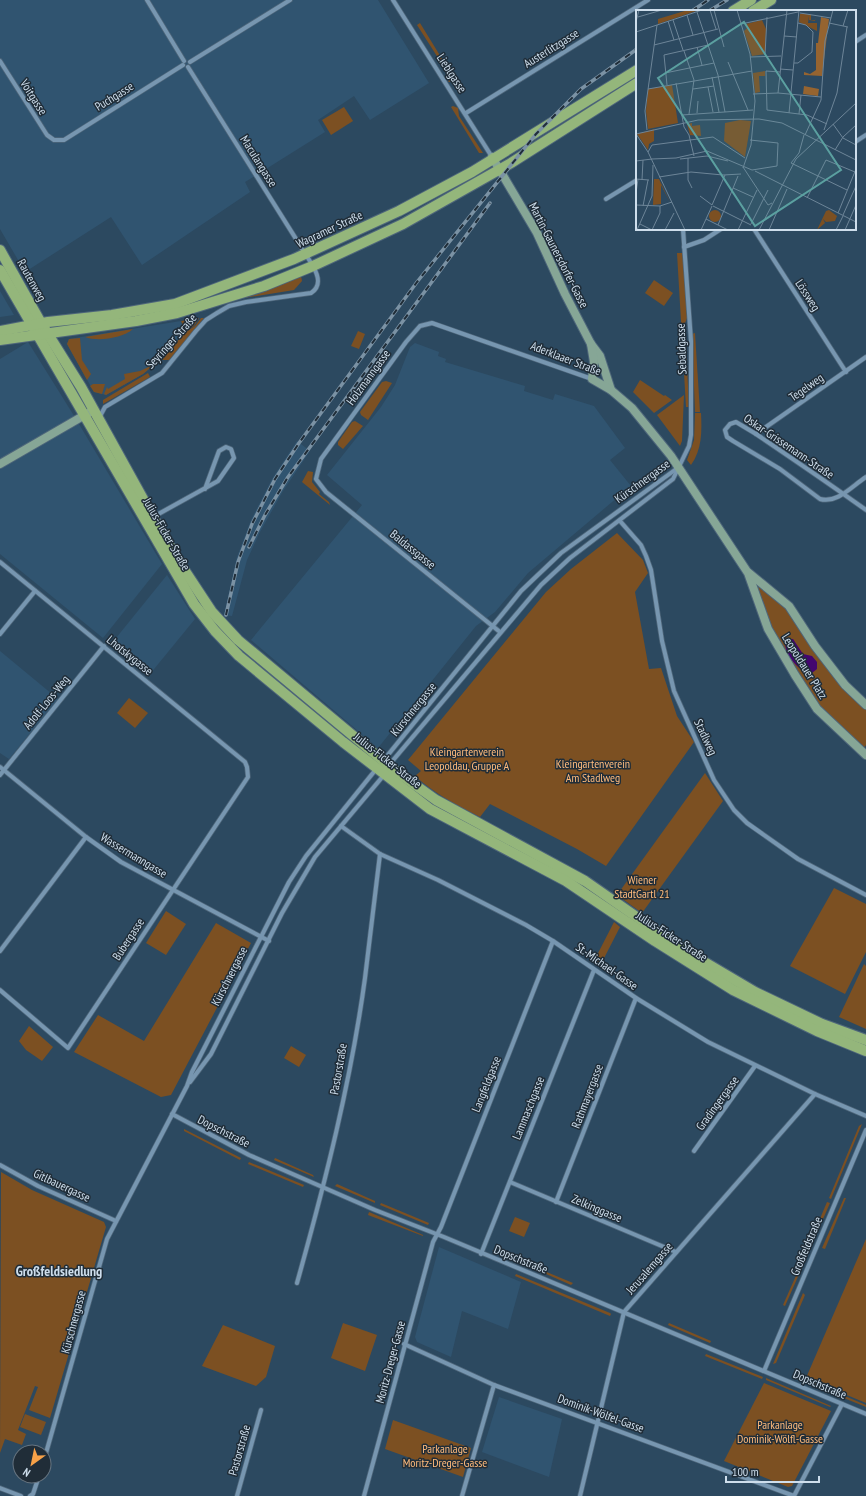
<svg xmlns="http://www.w3.org/2000/svg" width="866" height="1496" font-family="'PT Sans Narrow',sans-serif">
<rect width="100%" height="100%" fill="#2c4960"/>
<g fill="#305470">
<path d="M0 0H378L429 83 370 120 354 96 318 120 325 132 245 182 250 192 142 265 111 217 25 272 0 229Z"/>
<path d="M0 291 14 315 0 317Z"/>
<path d="M181 321 185 331 155 364 143 374 106 395 94 392 67 344 69 339Z"/>
<path d="M28 342 76 419 162 564 103 638 0 554V359Z"/>
<path d="M415 343 439 352 438 356 446 359 445 362 525 386 524 391 553 400 555 394 594 406 625 448 610 460 631 486 528 573 495 612 476 626 378 748 251 640 362 505 327 475 381 407 395 385 410 347Z"/>
<path d="M297 441 310 451 283 491 260 532 247 560 232 616 224 615 237 557 251 520 272 479Z"/>
<path d="M167 575 195 619 150 674 112 643Z"/>
<path d="M0 651 58 699 9 759 0 753Z"/>
<path d="M439 1247 521 1282 508 1329 462 1311 451 1357 417 1342 415 1337Z"/>
<path d="M499 1397 562 1419 549 1477 482 1452Z"/>
</g>
<g fill="#7c5022">
<path d="M420 23 455 80 449 82 448 81 451 78 417 25Z"/>
<path d="M453 106 458 108 459 116 483 153H479L451 107Z"/>
<path d="M344 107 353 121 331 135 322 120Z"/>
<path d="M677 253H683L687 318 685 323 689 407H686Z"/>
<path d="M301 276 302 281 294 290 238 299V298Z"/>
<path d="M654 280 673 293 664 306 645 293Z"/>
<path d="M199 318 194 326 185 331 181 321Z"/>
<path d="M201 318H204L169 360H162L184 333 195 326Z"/>
<path d="M133 329C123 338 98 342 85 337Z"/>
<path d="M358 331 365 334 359 349 351 346Z"/>
<path d="M695 333 700 412H695L692 334Z"/>
<path d="M80 338 82 360 91 374 87 380 67 344 69 339Z"/>
<path d="M155 364 143 374 106 395 104 394 107 387 108 389 125 379 124 374 140 371Z"/>
<path d="M148 373 150 377 103 404V400Z"/>
<path d="M640 380 664 396 665 395 672 400 654 413 633 392Z"/>
<path d="M386 381 392 383 368 420 361 415 360 412 382 382Z"/>
<path d="M93 384H105L102 394 94 392 90 386Z"/>
<path d="M684 395 682 441 680 446 657 415Z"/>
<path d="M695 413H701C702 431 702 450 691 465L687 460 694 440Z"/>
<path d="M355 421 363 426 343 449 338 445V442L352 422Z"/>
<path d="M308 471 313 472 312 482 320 492 319 494 329 502 330 505 302 482Z"/>
<path d="M617 533 643 560 648 573 635 592 649 669 661 668 677 716 694 742 606 866 577 849 490 804 480 817C457 806 434 793 415 776L421 771 408 760 546 592 571 569Z"/>
<path d="M748 573 789 606 815 646 866 705V745L861 752 817 709 768 629Z"/>
<path d="M129 698 148 713 135 728 117 713Z"/>
<path d="M705 773 723 801 642 913 617 895Z"/>
<path d="M834 888 866 904V952L845 994 790 966Z"/>
<path d="M166 911 186 924 166 955 146 943Z"/>
<path d="M614 922 620 927 600 966 594 961Z"/>
<path d="M216 923 251 943 171 1095 161 1097 74 1052 98 1015 144 1041Z"/>
<path d="M864 964 866 966V1029L839 1017Z"/>
<path d="M29 1026 53 1047 42 1061 26 1050 19 1041Z"/>
<path d="M291 1046 306 1055 299 1067 284 1058Z"/>
<path d="M862 1124 831 1199 829 1198 859 1126Z"/>
<path d="M184 1129 241 1158 240 1160 184 1131Z"/>
<path d="M275 1158 313 1175 314 1177 274 1160Z"/>
<path d="M249 1162 304 1185 303 1187 248 1164Z"/>
<path d="M1 1172 32 1190 104 1222 106 1227 50 1418 29 1410 38 1387 35 1386 18 1430 26 1434 22 1445 5 1439 0 1453Z"/>
<path d="M337 1184 375 1201V1203L335 1186Z"/>
<path d="M844 1198H846L825 1249 822 1248Z"/>
<path d="M827 1202 830 1203 808 1253 806 1252Z"/>
<path d="M381 1203 429 1223 428 1225 380 1205Z"/>
<path d="M369 1212 423 1235V1236L368 1215Z"/>
<path d="M515 1217 530 1223 524 1237 509 1231Z"/>
<path d="M866 1239V1403L806 1378Z"/>
<path d="M492 1250H494L573 1283 571 1285Z"/>
<path d="M806 1253 808 1254 785 1306 783 1305Z"/>
<path d="M516 1274 610 1313 611 1314 610 1316 515 1276Z"/>
<path d="M803 1293 805 1295 776 1363 773 1364Z"/>
<path d="M343 1323 377 1335 365 1371 331 1358Z"/>
<path d="M669 1323 711 1341 710 1343 668 1325Z"/>
<path d="M223 1325 275 1346 266 1377 256 1386 202 1366Z"/>
<path d="M706 1354 763 1377 762 1379 705 1356Z"/>
<path d="M798 1376 866 1405V1407L797 1379Z"/>
<path d="M766 1378 831 1406 830 1407 766 1380Z"/>
<path d="M764 1383 831 1411 792 1486 788 1487 724 1461Z"/>
<path d="M25 1414 46 1422 41 1435 20 1427Z"/>
<path d="M393 1420 471 1448 463 1477 385 1449Z"/>
</g>
<path fill="#43066f" d="M788 639H793L803 654 812 656 817 662V669L812 673C799 672 784 655 785 641Z"/>
<g fill="none" stroke-linecap="round" stroke-linejoin="round">
<defs>
<g id="street">
<path d="M147 0 184 61"/>
<path d="M393 0 492 157"/>
<path d="M855 42 866 35"/>
<path d="M0 61 47 135 54 140H64L183 65"/>
<path d="M190 62 290 0"/>
<path d="M466 113 648 0"/>
<path d="M855 142 866 135"/>
<path d="M606 199 637 180"/>
<path d="M754 229 846 372"/>
<path d="M684 247 704 240 721 229"/>
<path d="M99 418 105 407 162 373 196 331 206 320 217 313 229 306 246 302 311 293C322 286 318 275 313 266L188 67"/>
<path d="M756 434 866 357"/>
<path d="M866 477C852 486 837 504 820 499L780 469 733 441 727 437 725 430 730 424 736 422 756 434C793 459 830 484 866 510"/>
<path d="M153 517 218 481 234 458 231 449 226 447 219 451 205 489"/>
<path d="M620 521 641 545 646 556 651 570 662 641 674 691 714 780 734 810 747 823 798 859 866 895"/>
<path d="M0 562 245 762 247 767 248 777 68 1048 0 990"/>
<path d="M500 632 326 492 316 479 321 459 406 342 420 326 432 323 592 379"/>
<path d="M0 634 35 591"/>
<path d="M383 761 521 591 561 553 679 467"/>
<path d="M389 765 541 585 570 558 673 479 689 446 691 435V341L683 229"/>
<path d="M0 767 86 837 121 862 269 941"/>
<path d="M0 775 104 646"/>
<path d="M341 826 380 854 438 880 526 925 553 941 636 998 708 1042 815 1094 866 1116"/>
<path d="M0 951 86 837"/>
<path d="M190 1082 211 1054 282 913 315 857 384 775"/>
<path d="M172 1114 249 1155 375 1210 444 1237 866 1414"/>
<path d="M694 1151 755 1066"/>
<path d="M0 1165 38 1186 116 1221"/>
<path d="M510 1182 676 1252"/>
<path d="M556 1202 636 998"/>
<path d="M481 1254 594 970"/>
<path d="M297 1283C325 1183 351 1081 365 978 370 936 375 895 380 854"/>
<path d="M404 1344 494 1385 794 1496"/>
<path d="M764 1371 866 1130"/>
<path d="M44 1460 107 1239 187 1086 192 1072 289 882 306 856 377 768"/>
<path d="M0 1488 21 1496"/>
<path d="M30 1496 33 1494 39 1476"/>
<path d="M237 1496 261 1410"/>
<path d="M364 1496 433 1242 441 1227 553 941"/>
<path d="M462 1496 494 1385"/>
<path d="M580 1496 624 1312 815 1094"/>
<path d="M794 1496 842 1404"/>
</g>
<g id="secondary">
<path d="M492 157 537 233 565 294 591 344 600 356 611 390"/>
<path d="M591 344 594 362 592 379 611 390 632 408 671 456 748 573 768 629 795 675 817 709 866 755"/>
<path d="M0 464 90 412"/>
<path d="M749 573 789 606 815 646 845 685 866 705"/>
</g>
<g id="primary">
<path d="M733 11 751 0"/>
<path d="M753 11 771 0"/>
<path d="M0 250 41 323 81 387 153 517 181 565 212 612 238 640 393 769 436 800 585 881 684 950 755 992 822 1024 866 1040"/>
<path d="M0 270 194 604 215 631 239 656 343 742 430 809 566 881 655 941 733 990 817 1031 866 1051"/>
<path d="M0 331 48 322 112 315 175 304 294 259 399 211 472 172 637 70"/>
<path d="M0 340 136 321 177 313 264 286 313 266 403 224 511 163 637 83"/>
</g>
</defs>
<use href="#street" stroke="#4e667a" stroke-width="5.5"/>
<use href="#secondary" stroke="#4e667a" stroke-width="10"/>
<use href="#primary" stroke="#4e667a" stroke-width="12"/>
<use href="#street" stroke="#7796b0" stroke-width="4"/>
<use href="#secondary" stroke="#86a696" stroke-width="8"/>
<use href="#primary" stroke="#94b67b" stroke-width="10"/>
<defs>
<g id="rail">
<path d="M692 11 708 0"/>
<path d="M709 11 727 0"/>
<path d="M249 547 265 515 288 477 490 203"/>
<path d="M226 615 238 562 252 524 275 479 299 443 417 282 536 134 581 89 637 49"/>
</g>
</defs>
<use href="#rail" stroke="#7b92a4" stroke-width="3.5"/>
<use href="#rail" stroke="#202d38" stroke-width="2" stroke-dasharray="6" stroke-linecap="butt"/>
</g>
<g text-anchor="middle" dominant-baseline="central" stroke-width="3" stroke-linejoin="round" paint-order="stroke">
<g font-size="12" fill="#cedeec" stroke="#202d38">
<text transform="translate(551 48) rotate(-32)">Austerlitzgasse</text>
<text transform="translate(452 73) rotate(57)">Lieblgasse</text>
<text transform="translate(114 96) rotate(-32)">Puchgasse</text>
<text transform="translate(34 97) rotate(58)">Voitgasse</text>
<text transform="translate(259 161) rotate(58)">Maculangasse</text>
<text transform="translate(329 229) rotate(-25)">Wagramer Straße</text>
<text transform="translate(559 255) rotate(63)">Martin-Gaunersdorfer-Gasse</text>
<text transform="translate(32 280) rotate(61)">Rautenweg</text>
<text transform="translate(808 295) rotate(57)">Lössweg</text>
<text transform="translate(171 341) rotate(-48)">Seyringer Straße</text>
<text transform="translate(681 349) rotate(-92)">Sebaldgasse</text>
<text transform="translate(566 358) rotate(21)">Aderklaaer Straße</text>
<text transform="translate(368 377) rotate(-54)">Holzmanngasse</text>
<text transform="translate(806 387) rotate(-35)">Tegelweg</text>
<text transform="translate(789 446) rotate(34)">Oskar-Grissemann-Straße</text>
<text transform="translate(642 481) rotate(-36)">Kürschnergasse</text>
<text transform="translate(167 534) rotate(60)">Julius-Ficker-Straße</text>
<text transform="translate(413 549) rotate(39)">Baldassgasse</text>
<text transform="translate(130 655) rotate(39)">Lhotskygasse</text>
<text transform="translate(805 666) rotate(58)">Leopoldauer Platz</text>
<text transform="translate(46 702) rotate(-51)">Adolf-Loos-Weg</text>
<text transform="translate(413 709) rotate(-51)">Kürschnergasse</text>
<text transform="translate(706 737) rotate(65)">Stadlweg</text>
<text transform="translate(388 760) rotate(38)">Julius-Ficker-Straße</text>
<text transform="translate(134 855) rotate(31)">Wassermanngasse</text>
<text transform="translate(672 936) rotate(33)">Julius-Ficker-Straße</text>
<text transform="translate(128 939) rotate(-57)">Bubergasse</text>
<text transform="translate(607 966) rotate(35)">St.-Michael-Gasse</text>
<text transform="translate(229 976) rotate(-63)">Kürschnergasse</text>
<text transform="translate(338 1069) rotate(-80)">Pastorstraße</text>
<text transform="translate(486 1084) rotate(-68)">Langfeldgasse</text>
<text transform="translate(587 1096) rotate(-69)">Rathmayergasse</text>
<text transform="translate(717 1103) rotate(-54)">Gradingergasse</text>
<text transform="translate(528 1108) rotate(-68)">Lammaschgasse</text>
<text transform="translate(224 1131) rotate(27)">Dopschstraße</text>
<text transform="translate(62 1185) rotate(25)">Gitlbauergasse</text>
<text transform="translate(597 1208) rotate(23)">Zelkinggasse</text>
<text transform="translate(806 1246) rotate(-67)">Großfeldstraße</text>
<text transform="translate(521 1259) rotate(22)">Dopschstraße</text>
<text transform="translate(649 1268) rotate(-49)">Jerusalemgasse</text>
<text transform="translate(73 1322) rotate(-75)">Kürschnergasse</text>
<text transform="translate(390 1362) rotate(-75)">Moritz-Dreger-Gasse</text>
<text transform="translate(820 1384) rotate(23)">Dopschstraße</text>
<text transform="translate(601 1413) rotate(20)">Dominik-Wölfel-Gasse</text>
<text transform="translate(239 1450) rotate(-74)">Pastorstraße</text>
</g>
<g font-size="12" fill="#ffbb7c" stroke="#202d38">
<text x="467" y="751">Kleingartenverein<tspan x="467" dy="14">Leopoldau, Gruppe A</tspan></text>
<text x="593" y="763">Kleingartenverein<tspan x="593" dy="14">Am Stadlweg</tspan></text>
<text x="642" y="879">Wiener<tspan x="642" dy="14">StadtGartl 21</tspan></text>
<text x="780" y="1424">Parkanlage<tspan x="780" dy="14">Dominik-Wölfl-Gasse</tspan></text>
<text x="445" y="1448">Parkanlage<tspan x="445" dy="14">Moritz-Dreger-Gasse</tspan></text>
</g>
<g font-size="14" font-weight="bold" fill="#cedeec" stroke="#202d38">
<text x="59" y="1271">Großfeldsiedlung</text>
</g>
</g>
<g transform="translate(636 10)">
<rect width="220" height="220" fill="#2c4960"/>
<path d="M52 0H63L22 14V9ZM164 4H175V10H179L180 6 179 11 173 10V6L172 13H181V21L163 12ZM126 10 130 19 129 44 116 46 108 21 111 18 110 14ZM129 61V66H123L124 82 119 83 117 63ZM36 75 42 113 12 119 10 101 12 79ZM104 110 115 111 109 147 88 131 89 113ZM56 113V116L64 115 65 126 54 125 51 114ZM18 119V131L13 134 12 140 1 124ZM18 169H23L34 192 25 175V194L17 195ZM73 206a6 6 0 1 1 12 0a6 6 0 1 1-12 0ZM193 200 201 206 199 211 190 212 187 209 189 213 182 219 190 220H181L190 201Z" fill="#7c5022"/>
<path d="M185 7 193 9 186 66 168 65V62L174 64 180 60V33H182ZM168 76 183 79 182 86 167 84Z" fill="#966430"/>
<path fill="none" stroke="#6d8598" stroke-width="1" d="M74 0 80 19M78 0 88 37M101 0 114 44 119 91 115 135 107 158M61 2 82 65 89 102M164 3 195 8M51 5 57 25M2 7 26 0M37 10 47 40M32 11 38 30M0 12 3 0M193 13 212 17M105 14 162 2M207 16 212 0M0 22 66 0M148 26 161 27M18 35 82 19M61 37 66 55M48 41 58 70 53 104M129 45 131 7M114 47 145 46M92 52 112 100M158 53H162L176 42 177 22 170 15 162 13M144 59 157 60M144 62 130 61 131 100 171 105 191 114M29 63 78 53M76 67 83 102M40 73 48 117 53 125 58 146M31 75 28 45 72 35M72 77 77 102M12 79 116 61M57 79 78 76M142 83 151 0M117 84 142 83 185 87M61 103 62 91M153 103 163 0M163 104 165 85M46 105 117 100M197 114 207 128 220 135M11 120 9 101 21 15M188 120 201 83 211 17M0 124 62 110 123 109 146 113 220 150M0 124 12 142 49 220M168 125 163 143 155 153 182 166M169 125 185 90 189 31 197 0M199 140 207 127 220 115M12 142 16 135 77 127 109 148M52 148V170L56 178M16 149 40 148 71 141 116 160 141 156 142 133 114 130M44 149 71 146 92 151M0 151 16 149M107 157 132 195 136 193M119 161 220 212M182 166 190 150 219 162M182 166 211 180M23 167 55 162 87 165 105 164M0 169 13 170M6 170 7 150M97 178 117 187M0 183 2 169M64 186 76 195M171 188 182 166M0 195 24 196 36 192M76 195 89 165M7 196 12 170M77 196 115 215M202 203 220 159M207 205 220 176M70 209 92 220M4 214 16 220M115 214 132 180M82 215 102 166M1 220 16 186 17 155M16 220 24 203V196M29 220 38 203M65 220 76 196M102 220 121 180M123 220 160 149 220 93M133 220 151 179M200 220 207 206M209 220 220 195"/>
<path fill="#5ba0a0" fill-opacity="0.15" stroke="#5ba0a0" stroke-width="2" d="M108 12 205 160 119 216 22 68Z"/>
<rect width="220" height="220" fill="none" stroke="#cedeec" stroke-width="2"/>
</g>
<g transform="translate(32 1464) rotate(213)"><circle r="19" fill="#202d38" stroke="#667480"/>
<path d="M0-3L7 15L0 10L-7 15Z" fill="#f7a148"/>
<text y="-6" font-size="11" font-weight="bold" text-anchor="middle" fill="#cedeec">N</text>
</g>
<path d="M726 1476v6h93v-6" fill="none" stroke="#cedeec" stroke-width="2"/>
<text x="732" y="1476" font-size="12" fill="#cedeec" stroke="#202d38" stroke-width="3" paint-order="stroke">100 m</text>
</svg>
